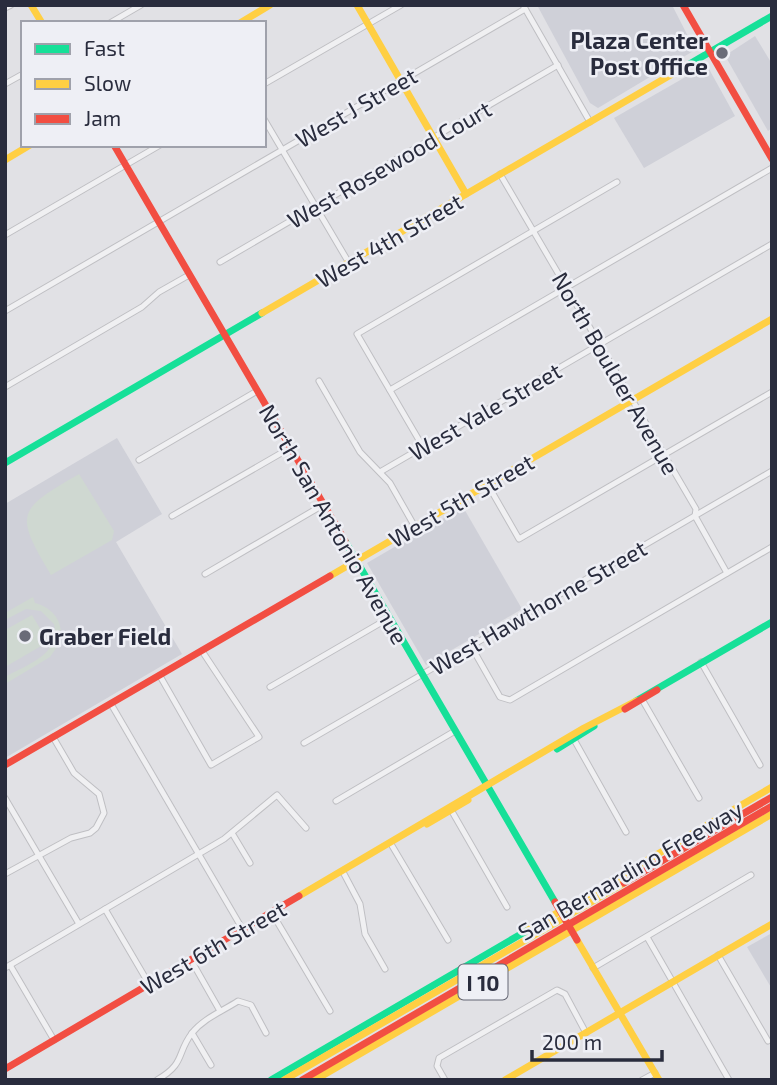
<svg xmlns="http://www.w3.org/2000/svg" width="777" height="1085" font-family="'Exo 2',sans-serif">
<rect width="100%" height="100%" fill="#e1e1e5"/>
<g fill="#cfd0d8">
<path d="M537 5H672L695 50 598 108 590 103Z"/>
<path d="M755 36 772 64V128L768 131 727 59 729 53Z"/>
<path d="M703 67 709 69 735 116 644 168 614 118Z"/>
<path d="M117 438 162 514 116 542 182 654 5 758V504Z"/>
<path d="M463 507 522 609 426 665 367 563Z"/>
<path d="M772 933V989L747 947Z"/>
</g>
<g fill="#cfd8d1">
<path d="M79 474 114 531 112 540 51 575C14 513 17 510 79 474Z"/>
<path d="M33 597 35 603C54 608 63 622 61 641L50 657 5 684V677C26 665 62 654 54 624L41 611 26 609 5 620V613Z"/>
<path d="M32 615 48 642 5 667V630Z"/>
</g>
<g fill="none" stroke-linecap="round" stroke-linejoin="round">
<defs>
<g id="street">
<path d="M523 5 590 122"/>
<path d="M5 8 11 5"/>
<path d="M110 23 141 5"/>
<path d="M5 84 23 74"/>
<path d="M264 84 401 5"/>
<path d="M264 119 349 263"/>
<path d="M500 174 696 509 695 516 727 573"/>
<path d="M5 235 160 145"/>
<path d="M220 262 558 65"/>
<path d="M5 311 525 9"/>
<path d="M319 381 360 452 390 483 415 527"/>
<path d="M5 387 142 307 159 292 189 275"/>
<path d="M390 390 772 168"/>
<path d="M423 447 357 334 617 182"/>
<path d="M139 460 257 391"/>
<path d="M380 472 772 244"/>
<path d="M488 485 519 539 772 392"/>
<path d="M172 516 290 448"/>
<path d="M205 574 323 505"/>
<path d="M471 646 500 697 510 700 772 547"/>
<path d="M701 662 760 765"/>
<path d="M160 676 211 765 259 737 202 651"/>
<path d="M270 687 389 618"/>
<path d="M643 701 699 798"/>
<path d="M111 704 243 930"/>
<path d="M572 736 626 832"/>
<path d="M304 743 772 471"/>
<path d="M5 798 79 924"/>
<path d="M336 801 455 731"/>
<path d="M450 808 507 907"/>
<path d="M232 833 250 863"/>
<path d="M391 844 448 940"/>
<path d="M343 872 360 904 365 934 385 969"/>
<path d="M5 874 71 838 90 833 96 828 104 813 99 794 74 773 53 737"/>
<path d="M105 909 149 984"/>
<path d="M272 913 330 1011"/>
<path d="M647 937 729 1080"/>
<path d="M718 955 768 1041"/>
<path d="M191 960 220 1011"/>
<path d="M10 965 54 1040"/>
<path d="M5 968 224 839 277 795 306 828"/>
<path d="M593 968 751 875"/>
<path d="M192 1033 211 1065"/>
<path d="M157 1080C186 1063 176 1054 192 1033 204 1018 223 1011 238 1001L251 1005 266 1033"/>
<path d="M445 1080 437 1066 439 1058 557 990 565 994 586 1033"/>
<path d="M642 1080 655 1073"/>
</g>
</defs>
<use href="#street" stroke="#bfbfc3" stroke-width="7"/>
<use href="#street" stroke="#f0f0f2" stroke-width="5"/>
<g stroke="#16e098" stroke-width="7">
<path d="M674 73 772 16"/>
<path d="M5 463 262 313"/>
<path d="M345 541 555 902"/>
<path d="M636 701 772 622"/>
<path d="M557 749 594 726"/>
<path d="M271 1080 528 930"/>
</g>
<g stroke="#ffcf43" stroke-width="7">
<path d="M31 5 42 23"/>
<path d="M357 5 466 194"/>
<path d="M240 23 270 5"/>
<path d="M5 160 30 145"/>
<path d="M262 313 674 73"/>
<path d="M330 576 772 319"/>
<path d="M427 824 468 800"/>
<path d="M299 896 584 728 636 701"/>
<path d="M528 930 772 787"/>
<path d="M577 940 659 1080"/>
<path d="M284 1080 624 883"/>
<path d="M315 1080 772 814"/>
<path d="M505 1080 772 924"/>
</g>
<g stroke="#f24e42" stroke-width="7">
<path d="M683 5 772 159"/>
<path d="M114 145 345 541"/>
<path d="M625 709 657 690"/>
<path d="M5 765 330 576"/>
<path d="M624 883 772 797"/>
<path d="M5 1069 299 896"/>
<path d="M302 1080 772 806"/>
</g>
<path stroke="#f24e42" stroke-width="7" d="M555 902 577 940"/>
</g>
<g fill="#696b78" stroke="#eeeff5" stroke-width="2.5">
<circle cx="722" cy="53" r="7"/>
<circle cx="25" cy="636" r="7"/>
</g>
<g text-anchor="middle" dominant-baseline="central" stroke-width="5" stroke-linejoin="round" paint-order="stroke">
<rect fill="#eeeff5" stroke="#646674" stroke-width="2" x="458.5" y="964.5" width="49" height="35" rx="5"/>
<g font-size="21" font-weight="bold" fill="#292c3d">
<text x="483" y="982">I 10</text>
</g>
<g font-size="23" font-weight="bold" fill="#292c3d" stroke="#eeeff5" text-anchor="end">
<text x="708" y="40">Plaza Center<tspan x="708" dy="26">Post Office</tspan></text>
<text x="39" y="636" text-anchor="start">Graber Field</text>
</g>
<g font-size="23" fill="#292c3d" stroke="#eeeff5">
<text transform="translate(356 107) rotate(-30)">West J Street</text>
<text transform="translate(389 164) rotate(-30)">West Rosewood Court</text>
<text transform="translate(389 240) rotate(-30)">West 4th Street</text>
<text transform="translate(616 373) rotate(60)">North Boulder Avenue</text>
<text transform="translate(485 411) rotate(-30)">West Yale Street</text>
<text transform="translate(461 500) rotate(-30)">West 5th Street</text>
<text transform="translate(334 524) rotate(60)">North San Antonio Avenue</text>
<text transform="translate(538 607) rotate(-30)">West Hawthorne Street</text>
<text transform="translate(630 870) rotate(-30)">San Bernardino Freeway</text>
<text transform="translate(213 947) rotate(-30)">West 6th Street</text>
</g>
</g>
<rect width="777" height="1085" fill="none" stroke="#292c3d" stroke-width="14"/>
<rect x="21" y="21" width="245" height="126" fill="#eeeff5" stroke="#9fa1ab" stroke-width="2"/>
<rect x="35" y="44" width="35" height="10" fill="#16e098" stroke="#9fa1ab" stroke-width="2"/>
<text x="84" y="56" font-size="21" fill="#292c3d">Fast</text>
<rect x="35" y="79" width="35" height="10" fill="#ffcf43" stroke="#9fa1ab" stroke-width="2"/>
<text x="84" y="91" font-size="21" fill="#292c3d">Slow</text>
<rect x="35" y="114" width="35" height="10" fill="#f24e42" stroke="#9fa1ab" stroke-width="2"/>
<text x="84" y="126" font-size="21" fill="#292c3d">Jam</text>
<path d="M532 1050v10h130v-10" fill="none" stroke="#292c3d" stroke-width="3.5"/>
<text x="542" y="1050" font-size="21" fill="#292c3d" stroke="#eeeff5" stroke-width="5" paint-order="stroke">200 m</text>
</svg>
